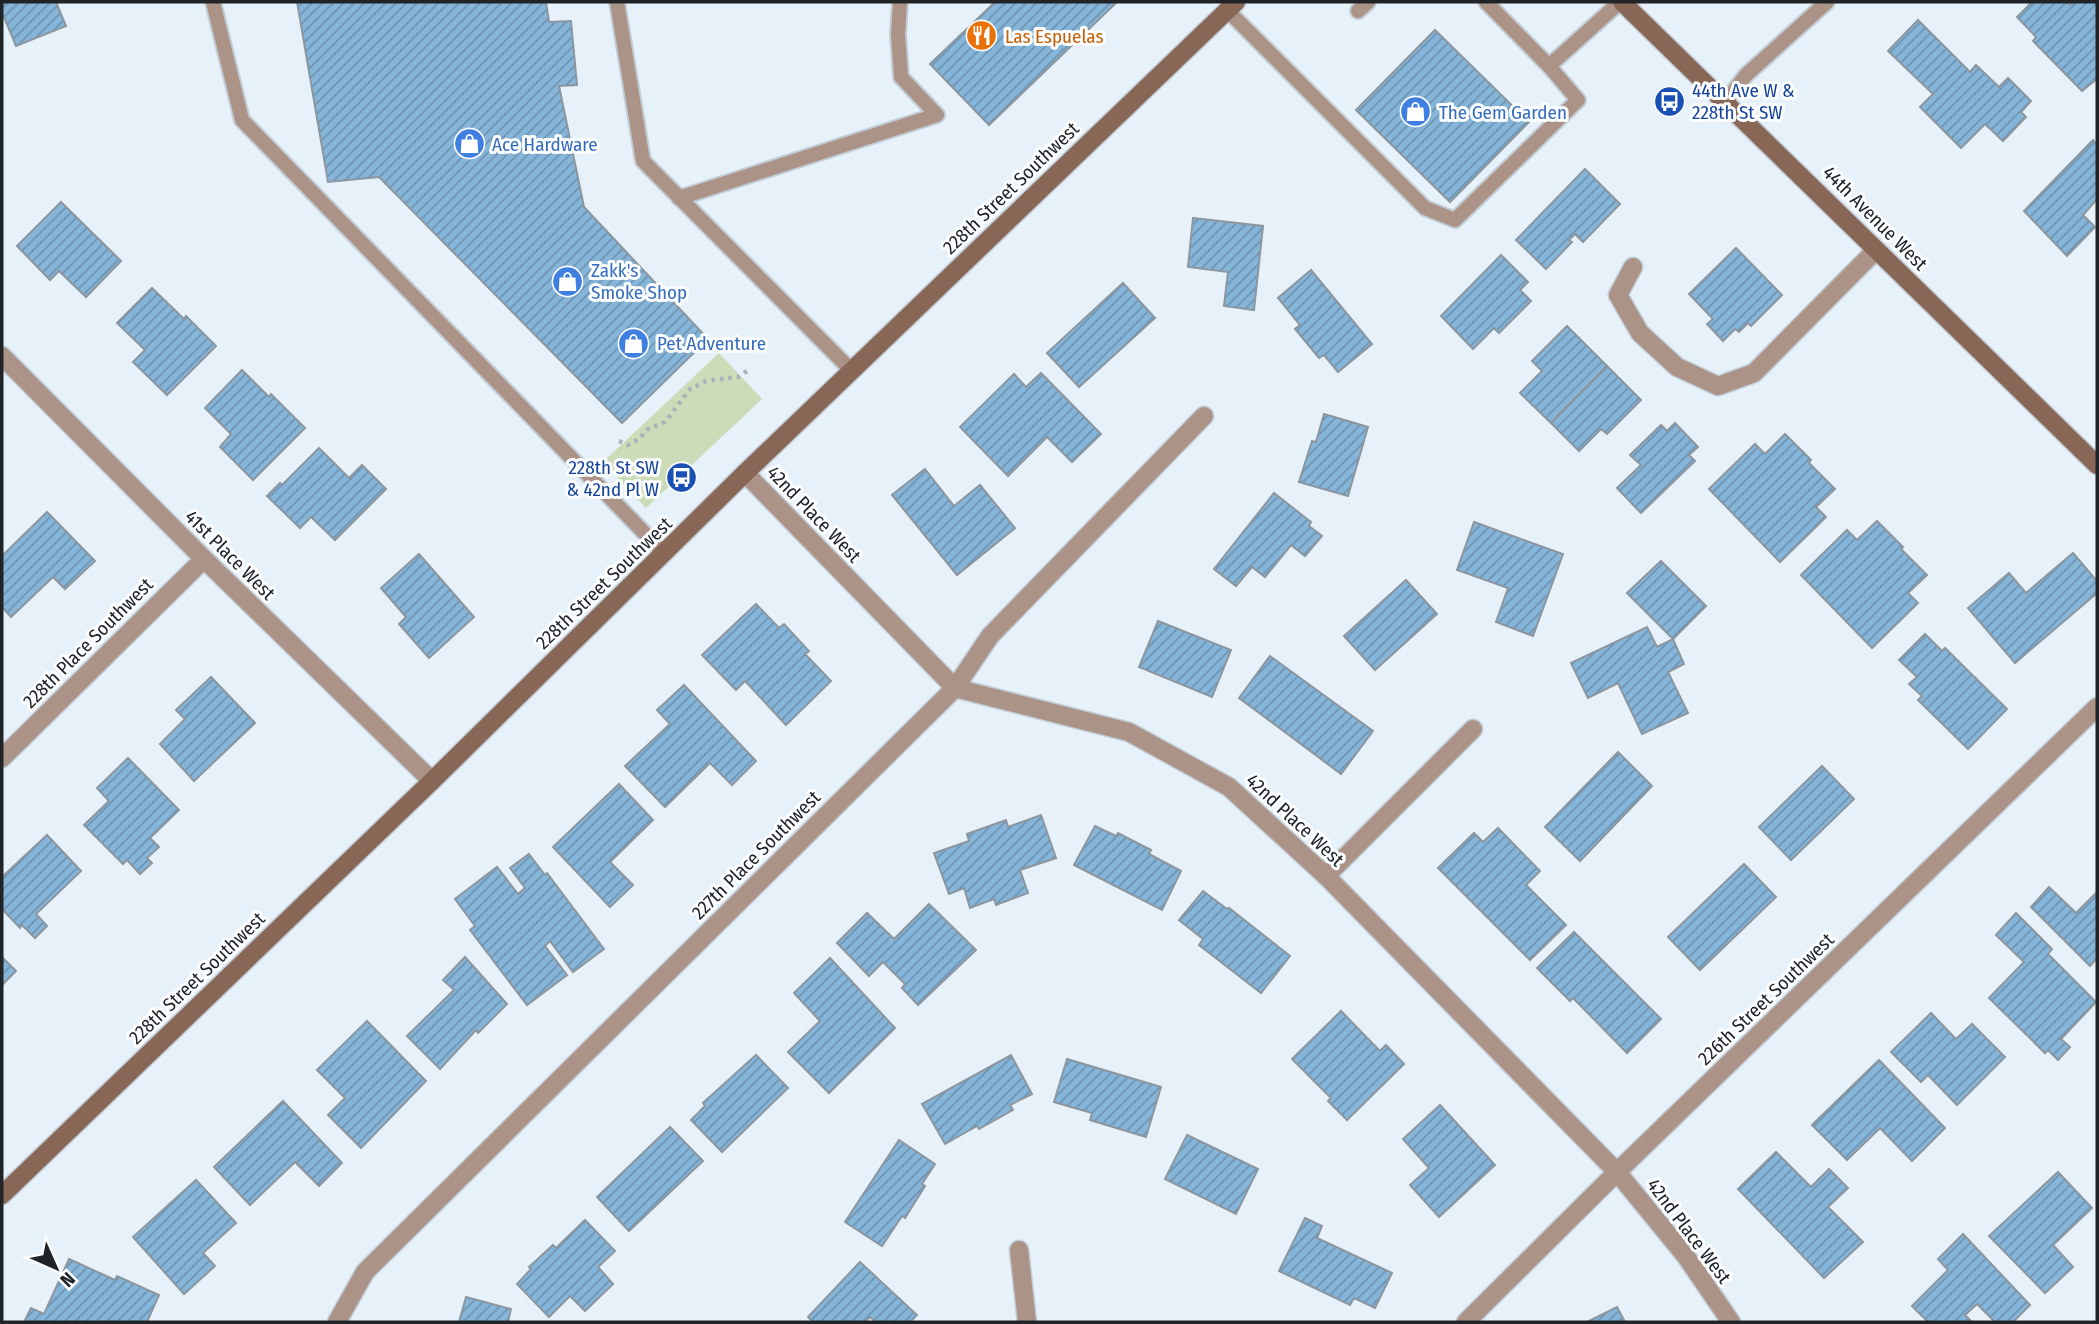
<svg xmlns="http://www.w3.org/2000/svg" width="2099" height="1324" font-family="'Fira Sans Condensed',sans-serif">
<defs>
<pattern id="building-hatch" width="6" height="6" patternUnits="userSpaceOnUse" patternTransform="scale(1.75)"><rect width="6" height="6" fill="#86b5da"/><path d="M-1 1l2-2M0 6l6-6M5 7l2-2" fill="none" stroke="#6d93b1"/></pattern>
</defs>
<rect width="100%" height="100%" fill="#e6f1fa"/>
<path fill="#ccdbb8" d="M719 353 762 399 646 508 603 462Z"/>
<g fill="url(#building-hatch)" stroke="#8c969e" stroke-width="2">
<path d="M2 2H56L66 26 16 46 4 17 2 18Z"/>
<path d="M297 2H546L549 22 571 21 577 85 559 86 584 207 708 339 622 423 379 177 328 182Z"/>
<path d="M995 2H1117L989 125 930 64Z"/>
<path d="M2032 2H2066L2069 5 2073 2H2097V79L2082 91 2033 41 2036 37 2017 17Z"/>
<path d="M1918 20 1970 72 1976 65 1999 87 2008 78 2031 101 2021 112 2026 117 2003 141 1985 124 1961 148 1920 107 1933 94 1888 51Z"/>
<path d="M1435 30 1529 122 1450 202 1356 110Z"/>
<path d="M2093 140 2097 145V199L2083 215 2095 227 2067 256 2024 211Z"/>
<path d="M1585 169 1620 204 1583 242 1575 234 1569 240 1572 242 1546 269 1516 240Z"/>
<path d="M61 202 121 261 86 297 59 271 50 280 17 246Z"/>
<path d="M1193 218 1263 226 1254 310 1224 306 1228 272 1188 267Z"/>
<path d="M1736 248 1782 295 1751 326 1748 323 1739 332 1735 329 1723 341 1707 324 1713 319 1689 294Z"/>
<path d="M1501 255 1528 282 1520 290 1531 301 1499 333 1494 328 1473 349 1441 316Z"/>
<path d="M1311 270 1372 344 1338 372 1324 355 1319 358 1295 329 1300 325 1278 298Z"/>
<path d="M1123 283 1155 318 1079 387 1047 353Z"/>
<path d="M152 288 184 319 186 316 216 346 167 395 133 362 145 350 117 323Z"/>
<path d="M1567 326 1607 366 1551 423 1520 393 1542 371 1532 361Z"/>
<path d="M1607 366 1641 400 1607 434 1601 429 1579 451 1551 423Z"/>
<path d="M242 370 269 397 271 394 305 428 253 480 220 447 231 434 205 408Z"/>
<path d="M1041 373 1101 434 1072 462 1047 437 1008 476 960 427 1014 374 1026 387Z"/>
<path d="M1324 414 1368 427 1348 496 1299 482 1312 441 1316 442Z"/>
<path d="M1675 423 1698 447 1689 455 1695 461 1641 513 1617 488 1641 465 1630 455 1661 425 1667 431Z"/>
<path d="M1785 434 1811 460 1809 463 1835 489 1816 507 1826 517 1780 562 1709 489 1755 444 1765 454Z"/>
<path d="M319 448 349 478 362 465 386 489 335 540 311 517 300 528 267 496 280 483 282 485Z"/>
<path d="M925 469 954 506 980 485 1015 528 957 575 892 495Z"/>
<path d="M1274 493 1311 522 1309 526 1322 536 1305 556 1291 545 1265 577 1252 567 1236 586 1214 569Z"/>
<path d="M47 512 95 561 65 589 53 577 11 617 2 607V556Z"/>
<path d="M1877 521 1903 547 1901 549 1927 575 1908 593 1918 603 1872 648 1801 575 1847 530 1857 540Z"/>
<path d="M1474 522 1563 554 1533 636 1496 622 1508 588 1457 570Z"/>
<path d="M2073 553 2097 581V593L2015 663 1968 608 2009 573 2026 593Z"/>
<path d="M419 554 474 617 429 658 399 624 406 617 381 588Z"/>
<path d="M1661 561 1706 606 1673 639 1627 593Z"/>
<path d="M1406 580 1437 614 1375 670 1344 636Z"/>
<path d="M756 604 779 628 784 624 809 651 805 654 831 681 786 725 745 681 736 690 702 655Z"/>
<path d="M1158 621 1231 650 1212 697 1139 667Z"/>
<path d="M1647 627 1657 647 1673 639 1684 664 1668 672 1688 713 1642 734 1618 683 1588 698 1571 663Z"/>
<path d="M1925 634 1942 651 1945 648 2007 709 1968 749 1918 700 1922 696 1909 684 1917 677 1899 660Z"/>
<path d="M1270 656 1373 731 1341 774 1239 698Z"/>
<path d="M211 677 255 723 194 781 160 744 185 719 176 710Z"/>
<path d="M684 685 756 761 732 785 710 763 665 807 625 766 670 724 657 710Z"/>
<path d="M1618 752 1652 786 1580 861 1545 827Z"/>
<path d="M128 758 179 810 150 838 159 847 147 858 152 863 140 874 127 860 123 864 84 825 109 801 97 788Z"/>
<path d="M1822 766 1854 799 1791 860 1759 827Z"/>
<path d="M619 784 653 820 610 862 633 885 610 907 553 847Z"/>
<path d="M1041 815 1056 858 1020 870 1028 893 996 905 994 899 970 908 964 888 949 894 934 853 969 841 967 834 1006 820 1008 827Z"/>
<path d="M1095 826 1116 836 1118 833 1151 850 1149 854 1181 871 1162 910 1074 865Z"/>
<path d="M1498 828 1540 871 1526 885 1566 925 1530 960 1438 868 1474 833 1483 842Z"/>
<path d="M47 835 81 871 36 914 47 926 35 938 22 925 20 928 2 909V877Z"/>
<path d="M529 854 545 875 547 873 604 949 573 972 550 941 545 946 567 975 527 1005 470 930 475 926 455 899 497 867 518 894 525 888 510 868Z"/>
<path d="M1744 864 1776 897 1700 970 1668 937Z"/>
<path d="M2049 887 2076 913 2097 892V958L2090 966 2031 907Z"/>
<path d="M1203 891 1227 909 1229 908 1290 956 1261 993 1199 945 1203 939 1179 920Z"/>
<path d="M929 904 976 950 918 1005 902 988 905 984 883 962 869 976 837 943 867 913 894 939Z"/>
<path d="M2016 913 2052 949 2048 954 2096 1002 2061 1039 2070 1047 2058 1060 2048 1050 2045 1053 1989 998 2024 962 1996 935Z"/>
<path d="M1574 932 1661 1019 1627 1053 1573 998 1570 1001 1537 968Z"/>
<path d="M2 957 16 971 2 985Z"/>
<path d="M465 957 507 1004 478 1033 476 1030 440 1069 407 1036 454 990 443 980Z"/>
<path d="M830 958 895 1028 829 1093 788 1052 820 1021 794 993Z"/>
<path d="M1341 1011 1380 1051 1386 1045 1404 1064 1347 1120 1328 1101 1331 1098 1292 1059Z"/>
<path d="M1931 1013 1956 1039 1972 1024 2005 1057 1957 1105 1928 1075 1921 1082 1891 1052Z"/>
<path d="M367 1021 426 1081 361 1148 328 1115 345 1098 317 1070Z"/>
<path d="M756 1055 788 1088 722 1152 691 1120 705 1106 703 1103Z"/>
<path d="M1011 1055 1032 1094 1010 1105 1013 1110 979 1129 977 1126 945 1144 922 1104Z"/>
<path d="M1067 1059 1161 1087 1146 1137 1090 1120 1092 1113 1054 1102Z"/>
<path d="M1879 1060 1945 1128 1912 1161 1880 1128 1847 1160 1812 1125Z"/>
<path d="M283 1101 342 1163 319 1186 295 1162 250 1205 214 1167Z"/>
<path d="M1440 1105 1495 1165 1439 1217 1410 1185 1429 1168 1403 1139Z"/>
<path d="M670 1127 703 1161 629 1231 597 1197Z"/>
<path d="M1187 1135 1258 1169 1236 1214 1165 1179Z"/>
<path d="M899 1140 935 1164 922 1184 925 1186 905 1218 902 1216 882 1246 845 1222Z"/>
<path d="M1776 1152 1811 1187 1829 1169 1848 1188 1828 1207 1863 1242 1824 1278 1738 1189Z"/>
<path d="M2058 1172 2092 1208 2053 1245 2073 1267 2045 1293 1989 1236Z"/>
<path d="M196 1180 236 1223 203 1253 215 1266 184 1294 133 1237Z"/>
<path d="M1305 1218 1322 1226 1317 1238 1392 1273 1375 1308 1354 1298 1350 1305 1279 1271Z"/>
<path d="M585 1220 615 1251 598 1267 613 1284 585 1311 570 1296 549 1317 517 1284 531 1269 529 1267 553 1245 556 1248Z"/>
<path d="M1963 1234 2030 1305 2013 1322H1995L1977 1304 1965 1315 1972 1322H1928L1912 1306 1948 1270 1938 1259Z"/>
<path d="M69 1259 115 1280 117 1276 159 1295 147 1322H24L31 1308 44 1314Z"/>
<path d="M860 1262 917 1315 910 1322H876L870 1317 865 1322H813L808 1317Z"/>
<path d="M466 1297 511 1309 508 1322H459Z"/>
<path d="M1617 1307 1625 1322H1587Z"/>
</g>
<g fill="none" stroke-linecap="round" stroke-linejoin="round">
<defs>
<g id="lane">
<path d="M213 2 242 120 664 553"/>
<path d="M617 2 643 161 852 371"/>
<path d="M1486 2 1549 66"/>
<path d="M1227 10 1425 208 1455 220 1578 100 1549 66 1620 2"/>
<path d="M1358 11 1368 2"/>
<path d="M1726 101 1746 75 1827 2"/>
<path d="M679 198 937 115 901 77 898 34 900 2"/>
</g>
<g id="street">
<path d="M1633 267 1618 295 1640 333 1677 367 1718 386 1754 373 1876 250"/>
<path d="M2 356 204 559 432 781"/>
<path d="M745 473 955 688 1129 732 1229 787 1326 876 1617 1172 1685 1255 1731 1322"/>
<path d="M2 758 204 559"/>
<path d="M1326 876 1473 729"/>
<path d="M1019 1250 1027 1322"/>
<path d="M337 1322 365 1272 955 688 990 636 1204 416"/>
<path d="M1466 1322 1617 1172 2097 707"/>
</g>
<g id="secondary">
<path d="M1622 2 2097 465"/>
<path d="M2 1195 432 781 745 473 1236 2"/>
</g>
</defs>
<use href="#lane" stroke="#c2ccd4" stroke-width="18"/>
<use href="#street" stroke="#c2ccd4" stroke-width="21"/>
<use href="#secondary" stroke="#c2ccd4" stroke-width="21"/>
<path stroke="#a9b2b9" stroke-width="4.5" stroke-dasharray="3.5 5" stroke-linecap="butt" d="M619 441 628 445 639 439 648 429 665 422 690 389 706 381 738 377 747 371"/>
<use href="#lane" stroke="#ab9388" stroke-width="14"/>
<use href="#street" stroke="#ab9388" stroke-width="18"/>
<use href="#secondary" stroke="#886757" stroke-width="18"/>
</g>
<defs>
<symbol id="restaurant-disc" viewBox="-11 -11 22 22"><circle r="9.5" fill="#e8710a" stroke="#fbfdff"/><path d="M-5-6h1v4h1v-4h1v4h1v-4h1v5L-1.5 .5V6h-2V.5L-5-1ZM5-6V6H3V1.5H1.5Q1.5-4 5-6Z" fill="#fff"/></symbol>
<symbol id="bus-disc" viewBox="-11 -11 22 22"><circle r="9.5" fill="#1a4fb4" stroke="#fbfdff"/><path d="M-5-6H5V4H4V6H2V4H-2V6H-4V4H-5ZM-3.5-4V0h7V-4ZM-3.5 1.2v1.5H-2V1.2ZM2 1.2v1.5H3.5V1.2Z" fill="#fff"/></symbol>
<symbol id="shop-disc" viewBox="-11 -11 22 22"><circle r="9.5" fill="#3f7fe0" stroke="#fbfdff"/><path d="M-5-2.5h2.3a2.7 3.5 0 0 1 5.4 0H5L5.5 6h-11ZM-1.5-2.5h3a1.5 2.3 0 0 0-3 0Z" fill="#fff"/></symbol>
</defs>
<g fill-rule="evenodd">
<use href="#restaurant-disc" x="964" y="18" width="35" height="35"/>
<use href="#bus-disc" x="1652" y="84" width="35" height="35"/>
<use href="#shop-disc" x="1398" y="94" width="35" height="35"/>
<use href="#shop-disc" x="452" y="126" width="35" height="35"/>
<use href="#shop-disc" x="550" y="264" width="35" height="35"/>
<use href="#shop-disc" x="616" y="326" width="35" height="35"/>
<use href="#bus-disc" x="664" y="460" width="35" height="35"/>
</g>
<g text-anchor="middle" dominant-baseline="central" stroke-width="6" stroke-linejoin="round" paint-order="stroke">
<g font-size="19" fill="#c56008" stroke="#fbfdff" text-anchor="start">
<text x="1005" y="36">Las Espuelas</text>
</g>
<g font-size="19" fill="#164399" stroke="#fbfdff" text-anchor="start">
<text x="1692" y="90">44th Ave W &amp;<tspan x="1692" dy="22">228th St SW</tspan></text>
<text x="659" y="467" text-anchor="end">228th St SW<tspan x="659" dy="22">&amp; 42nd Pl W</tspan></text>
</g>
<g font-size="19" fill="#366cbe" stroke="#fbfdff" text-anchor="start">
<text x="1439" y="112">The Gem Garden</text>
<text x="492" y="144">Ace Hardware</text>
<text x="591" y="270">Zakk's<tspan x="591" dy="22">Smoke Shop</tspan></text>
<text x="657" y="343">Pet Adventure</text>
</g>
<g font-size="19" fill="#202427" stroke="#fbfdff">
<text transform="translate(1011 188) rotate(-44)">228th Street Southwest</text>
<text transform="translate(1875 218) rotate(45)">44th Avenue West</text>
<text transform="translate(814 514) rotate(46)">42nd Place West</text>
<text transform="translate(230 555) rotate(45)">41st Place West</text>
<text transform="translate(604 583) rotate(-44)">228th Street Southwest</text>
<text transform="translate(88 643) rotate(-45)">228th Place Southwest</text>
<text transform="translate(1295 820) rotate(43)">42nd Place West</text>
<text transform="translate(756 855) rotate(-45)">227th Place Southwest</text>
<text transform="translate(197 978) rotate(-44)">228th Street Southwest</text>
<text transform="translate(1766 999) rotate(-44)">226th Street Southwest</text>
<text transform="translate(1689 1231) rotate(53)">42nd Place West</text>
</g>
</g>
<rect width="2099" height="1324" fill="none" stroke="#202427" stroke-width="7"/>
<g transform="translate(56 1268) rotate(135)" stroke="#fbfdff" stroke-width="5" paint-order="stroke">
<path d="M0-5L12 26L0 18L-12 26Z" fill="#202427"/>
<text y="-10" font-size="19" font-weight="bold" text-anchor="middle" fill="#202427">N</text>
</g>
</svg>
